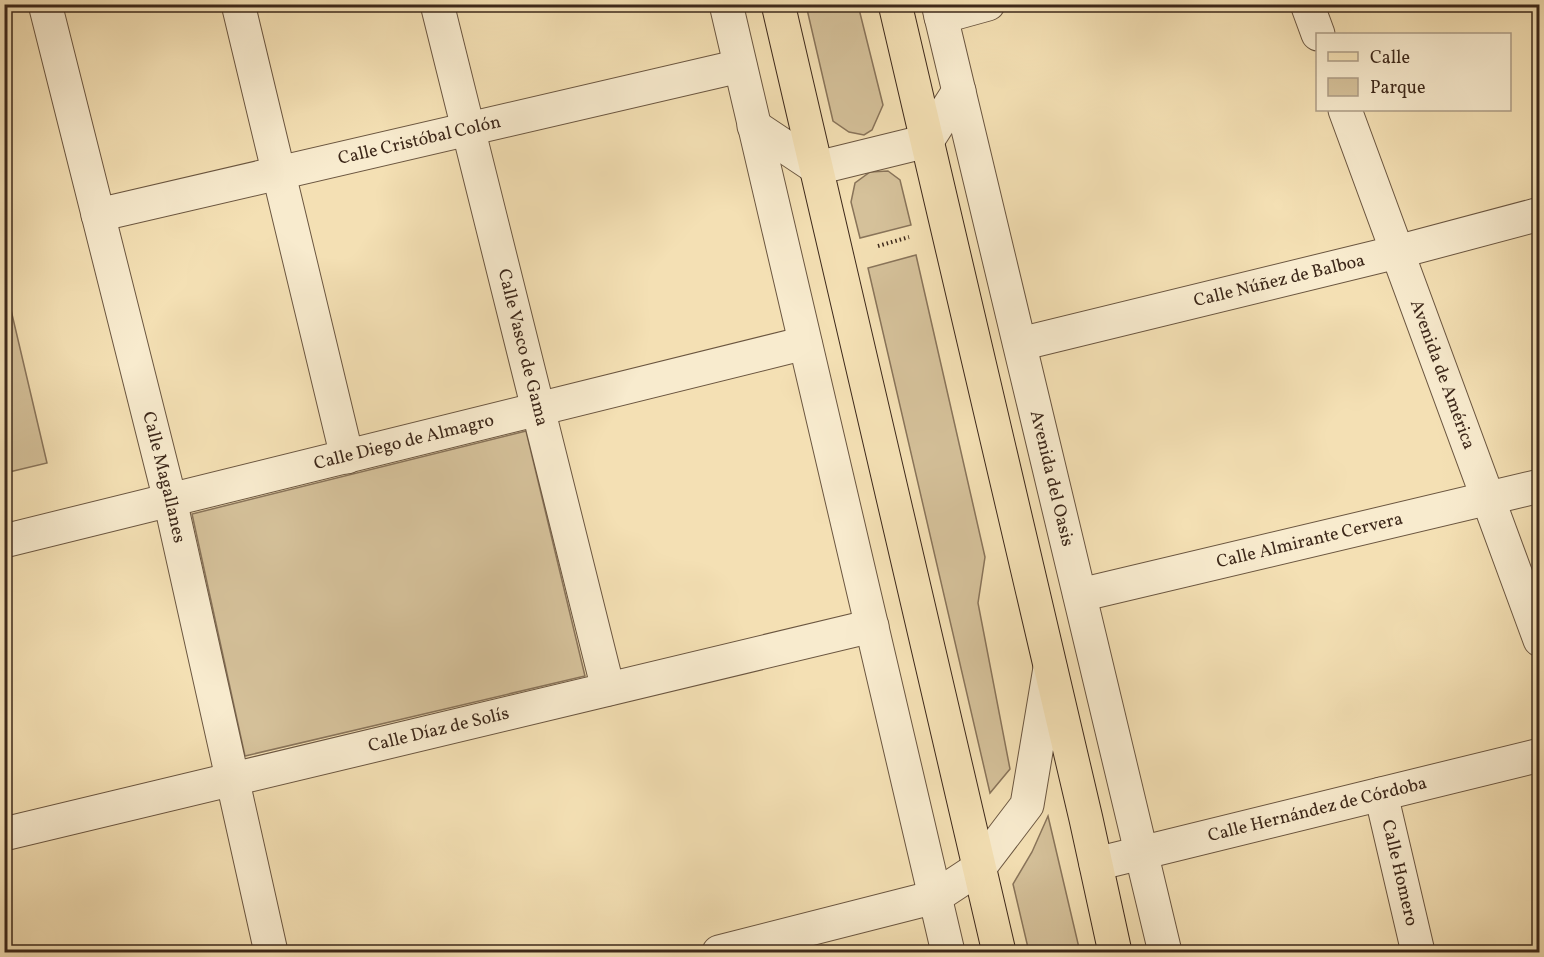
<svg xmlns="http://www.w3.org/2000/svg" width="1544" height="957" font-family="Vollkorn,serif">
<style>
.green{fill:#d5c19a;stroke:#89745a;stroke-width:1.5}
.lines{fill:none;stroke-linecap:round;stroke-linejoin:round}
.minor-casing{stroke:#6b5640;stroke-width:35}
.major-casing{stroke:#3d281a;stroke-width:35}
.path{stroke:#3d281a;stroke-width:4;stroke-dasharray:1.5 3;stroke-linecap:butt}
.minor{stroke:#f8ebce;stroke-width:33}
.major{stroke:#f4e0b4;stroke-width:33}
.labels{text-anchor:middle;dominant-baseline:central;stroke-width:6;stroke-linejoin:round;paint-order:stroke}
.street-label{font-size:18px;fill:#3d281a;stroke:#f8ebce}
</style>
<rect width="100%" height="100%" fill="#f4e0b4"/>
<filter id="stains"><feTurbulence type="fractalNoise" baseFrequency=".00333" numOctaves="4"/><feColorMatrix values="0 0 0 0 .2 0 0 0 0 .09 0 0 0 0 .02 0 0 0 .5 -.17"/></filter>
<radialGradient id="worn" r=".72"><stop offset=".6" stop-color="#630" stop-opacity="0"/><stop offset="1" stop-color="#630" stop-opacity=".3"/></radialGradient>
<g class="green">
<path d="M806,5h52l25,100 -11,25 -8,5 -15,-3 -16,-11z"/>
<path d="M888,171l12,9 11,45 -51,13 -9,-36 4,-19 15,-11z"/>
<path d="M916,255l69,302 -7,46 32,166 -20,24 -122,-525z"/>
<path d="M11,310l36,153 -42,10 -1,-161z"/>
<path d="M526,431l59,245 -340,80 -53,-242z"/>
<path d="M1048,816l32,136h-51l-16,-68 19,-32z"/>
</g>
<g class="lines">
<g class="minor-casing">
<g id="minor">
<path id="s1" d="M45,4l125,496 101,452"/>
<path d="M238,4l109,453"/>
<path id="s2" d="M437,4l171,685"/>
<path d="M726,4l222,948"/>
<path id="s3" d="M938,4l227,948"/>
<path d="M1307,4l11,30"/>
<path d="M941,17l47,-13"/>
<path id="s4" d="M1345,110l195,530"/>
<path d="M754,126l63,42 110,-27 32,-50"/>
<path id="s5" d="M98,215l642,-149"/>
<path id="s6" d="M1020,344l377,-92 143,-38"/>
<path id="s7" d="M4,541l801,-198"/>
<path id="s8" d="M1080,595l460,-109"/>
<path id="s9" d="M1381,794l37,158"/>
<path id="s10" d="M4,834l868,-208"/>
<path id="s11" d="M1096,864l444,-109"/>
<path d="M719,952l216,-55 44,-29 48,-63 23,-137"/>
</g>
</g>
<g class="major-casing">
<g id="major">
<path d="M778,4l221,948"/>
<path d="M895,4l191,815 29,133"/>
</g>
</g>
<path class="path" d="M878,246l31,-9"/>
<use href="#minor" class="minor"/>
<use href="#major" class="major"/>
</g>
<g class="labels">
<g class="street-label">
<text stroke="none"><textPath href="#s5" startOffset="330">Calle Cristóbal Colón</textPath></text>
<text stroke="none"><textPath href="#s6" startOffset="267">Calle Núñez de Balboa</textPath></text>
<text stroke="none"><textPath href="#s2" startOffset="354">Calle Vasco de Gama</textPath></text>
<text stroke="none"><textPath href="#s4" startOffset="282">Avenida de América</textPath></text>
<text stroke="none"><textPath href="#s7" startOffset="412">Calle Diego de Almagro</textPath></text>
<text stroke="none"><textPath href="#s1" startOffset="488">Calle Magallanes</textPath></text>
<text stroke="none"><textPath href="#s3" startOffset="488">Avenida del Oasis</textPath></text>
<text stroke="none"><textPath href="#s8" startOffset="236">Calle Almirante Cervera</textPath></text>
<text stroke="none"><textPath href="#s10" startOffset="447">Calle Díaz de Solís</textPath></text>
<text stroke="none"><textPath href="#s11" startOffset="228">Calle Hernández de Córdoba</textPath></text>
<text stroke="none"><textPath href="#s9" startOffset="81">Calle Homero</textPath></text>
</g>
</g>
<rect width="1544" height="957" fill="none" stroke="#f4e0b4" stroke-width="24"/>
<rect x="6" y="6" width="1532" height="945" fill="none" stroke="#3d281a" stroke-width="3"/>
<rect x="12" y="12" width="1520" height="933" fill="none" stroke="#3d281a" stroke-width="1.5"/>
<rect x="1316" y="33" width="195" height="78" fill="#f8ebce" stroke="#ad9d86" stroke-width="1.5"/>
<rect x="1328" y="52" width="30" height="9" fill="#f4e0b4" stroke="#ad9d86" stroke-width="1.5"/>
<text x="1370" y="63" font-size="18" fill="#3d281a">Calle</text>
<rect x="1328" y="78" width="30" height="18" fill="#d5c19a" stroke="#ad9d86" stroke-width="1.5"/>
<text x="1370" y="93" font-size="18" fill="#3d281a">Parque</text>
<rect width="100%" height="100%" filter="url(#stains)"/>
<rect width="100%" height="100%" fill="url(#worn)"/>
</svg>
